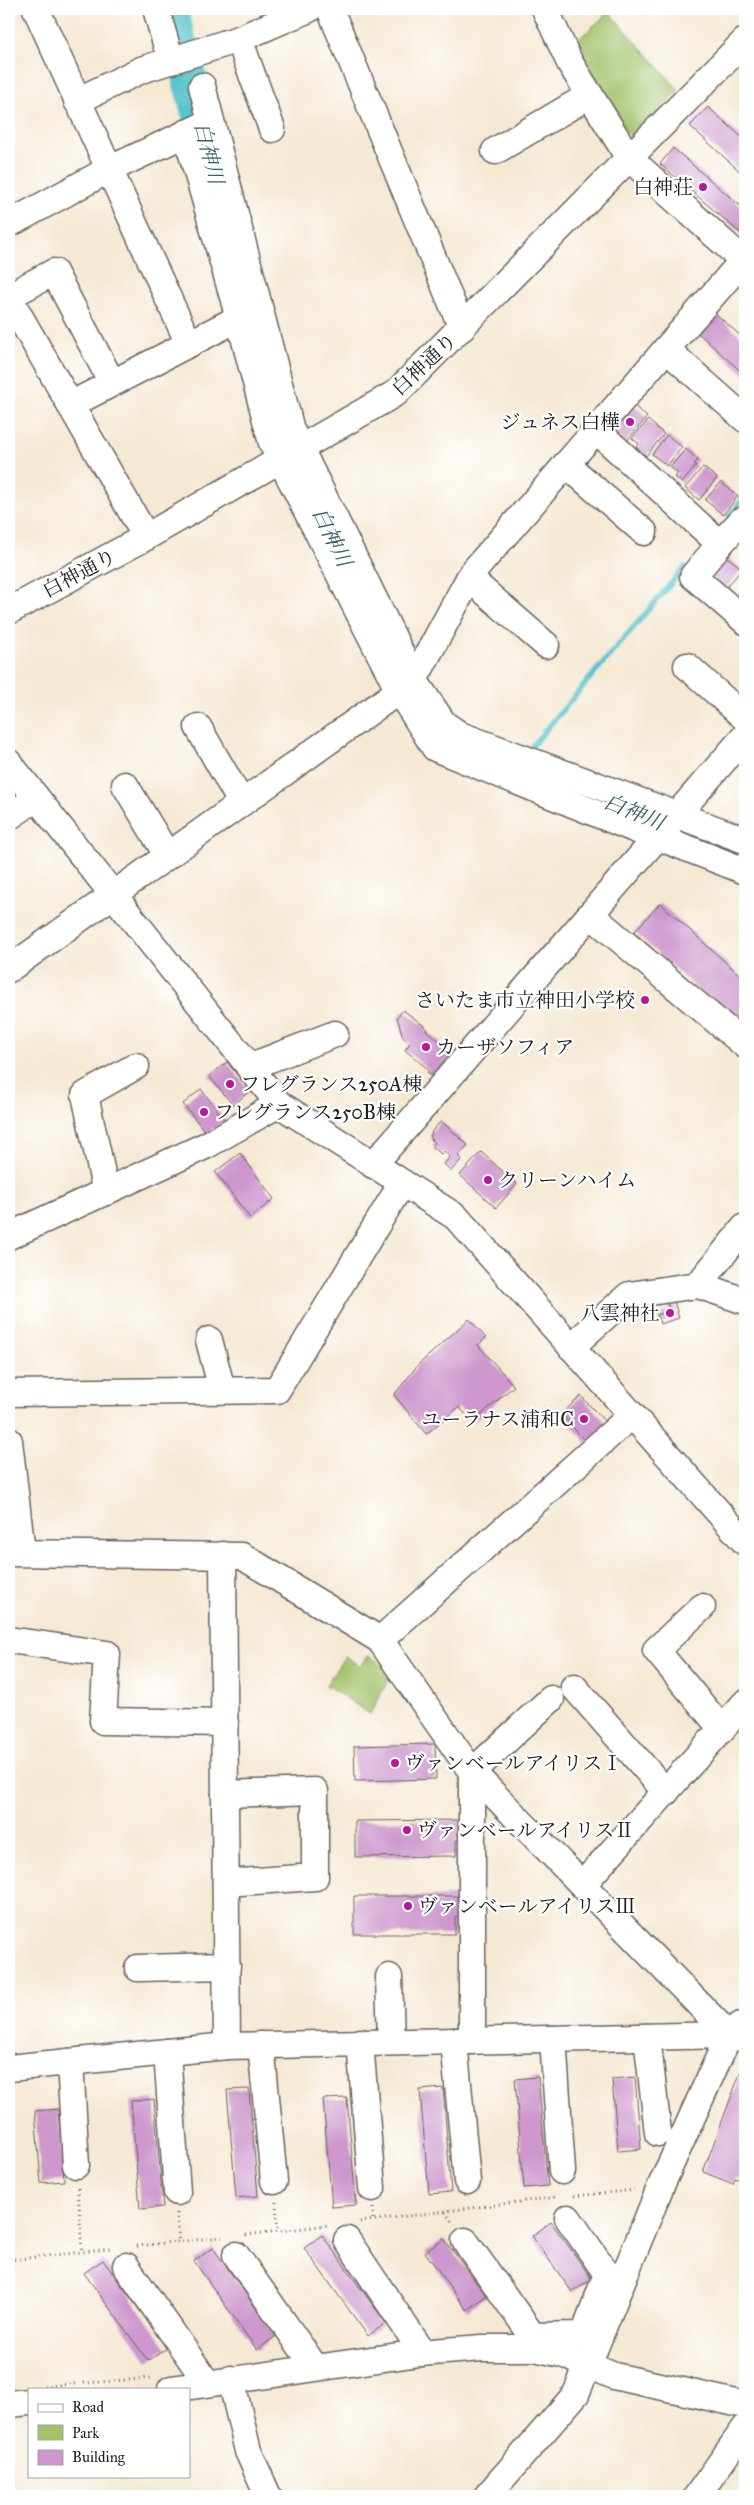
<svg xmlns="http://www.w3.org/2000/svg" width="754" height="2505" font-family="'IM FELL Great Primer','Noto Serif JP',serif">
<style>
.green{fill:#a2c36c;stroke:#5f7044}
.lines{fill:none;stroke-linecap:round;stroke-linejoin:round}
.stream{stroke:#58c5cc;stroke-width:5.5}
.river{stroke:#58c5cc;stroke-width:35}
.building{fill:#ce97cd}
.minor-casing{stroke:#68645c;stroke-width:29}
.path{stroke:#68645c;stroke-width:3;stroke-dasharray:1 4;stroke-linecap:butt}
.minor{stroke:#fff;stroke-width:26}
.poi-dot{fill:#b5179e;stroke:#fff;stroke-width:2}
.labels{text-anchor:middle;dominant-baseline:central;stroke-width:4.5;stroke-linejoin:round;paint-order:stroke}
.poi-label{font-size:20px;fill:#1c1c1c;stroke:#fff;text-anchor:start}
.street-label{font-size:20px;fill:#1c1c1c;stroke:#fff}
.water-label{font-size:21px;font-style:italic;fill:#346062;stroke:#fff}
</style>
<rect width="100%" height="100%" fill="#fff"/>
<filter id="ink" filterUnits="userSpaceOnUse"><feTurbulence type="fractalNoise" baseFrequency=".02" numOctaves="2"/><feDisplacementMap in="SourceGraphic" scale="10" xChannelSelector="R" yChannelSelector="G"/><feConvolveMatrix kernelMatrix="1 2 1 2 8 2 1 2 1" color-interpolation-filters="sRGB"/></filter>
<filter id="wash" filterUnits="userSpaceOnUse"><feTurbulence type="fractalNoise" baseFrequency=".0096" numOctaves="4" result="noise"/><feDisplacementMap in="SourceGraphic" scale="20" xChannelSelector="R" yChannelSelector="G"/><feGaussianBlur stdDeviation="1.12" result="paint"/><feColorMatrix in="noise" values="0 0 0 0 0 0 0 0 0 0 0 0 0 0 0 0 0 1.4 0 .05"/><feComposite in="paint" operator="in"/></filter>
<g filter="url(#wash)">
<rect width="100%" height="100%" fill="#f5e9d4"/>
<g class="green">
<path d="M609,12l70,78 -47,49 -61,-93z"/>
<path d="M345,1656l15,10 8,-10 26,14 -24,44 -44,-29z"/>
</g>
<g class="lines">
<g class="stream">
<path d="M729,516l16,-19"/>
<path d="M527,752l158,-185"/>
</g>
<g class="river">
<path d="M174,24l29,104"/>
<path d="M596,797l102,43"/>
</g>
</g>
<g id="blocks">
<g class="building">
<path d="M708,107l37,33v36l-55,-50z"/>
<path d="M673,148l72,62v27l-85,-73z"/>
<path d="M715,313l30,27v35l-47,-42z"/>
<path d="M632,404l15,13 -22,26 -13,-16z"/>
<path d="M648,420l16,14 -18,22 -10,-9 3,-3 -7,-6z"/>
<path d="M667,435l15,12 -15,19 -15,-12z"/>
<path d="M686,449l12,11 -4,4 2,2 -14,17 -7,-6 3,-4 -8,-6z"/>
<path d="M703,467l14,11 -18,22 -14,-12z"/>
<path d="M721,482l17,14 -15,19 -18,-15z"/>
<path d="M724,554l18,15 -16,19 -18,-15z"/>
<path d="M660,903l85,77v52l-111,-100z"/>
<path d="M403,1010l24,18 -1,2 34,28 -20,23 -13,-9 2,-2 -24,-20 5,-7 -7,-6 -6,-20z"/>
<path d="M227,1062l23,29 -17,14 -24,-29z"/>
<path d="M201,1089l24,31 -18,14 -24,-30z"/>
<path d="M441,1121l27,24 -10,11 4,3 -11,12 -7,-7 6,-7 -6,-6 -3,3 -9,-8 3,-3 -5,-5 2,-7z"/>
<path d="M481,1152l36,32 -21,24 -36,-33z"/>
<path d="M240,1153l34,46 -24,19 -35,-46z"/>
<path d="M674,1301l5,17 -19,6 -3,-9 13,-4 -3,-8z"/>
<path d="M469,1319l17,19 -8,7 36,41 -41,36 -14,-15 -33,27 -32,-39 24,-30z"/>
<path d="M581,1396l27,29 -21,18 -26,-29z"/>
<path d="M435,1744l1,35 -81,2 -1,-35z"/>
<path d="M460,1820v20h-4v16l-101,1v-36z"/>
<path d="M354,1896h108v21h-7v17h-101z"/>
<path d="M745,2060v122l-10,-4 -2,6 -30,-12z"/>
<path d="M538,2077l10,109 -24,2 -9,-109z"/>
<path d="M635,2077l6,72 -23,2 -6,-72z"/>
<path d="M443,2088l8,104 -22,2 -9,-104z"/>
<path d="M249,2089l9,107 -22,2 -9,-108z"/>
<path d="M347,2098l9,107 -24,2 -9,-108z"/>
<path d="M154,2099l9,108 -23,2 -9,-108z"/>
<path d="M58,2109l6,72 -23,2 -6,-72z"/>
<path d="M551,2222l41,57 -20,13 -40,-56z"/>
<path d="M322,2235l64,88 -18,13 -64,-88z"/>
<path d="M444,2239l42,57 -19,14 -42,-58z"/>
<path d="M213,2248l63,88 -19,14 -63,-89z"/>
<path d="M103,2260l64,88 -19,13 -64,-88z"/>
</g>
</g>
</g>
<g filter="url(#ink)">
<use href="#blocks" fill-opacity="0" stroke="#68645c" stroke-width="1"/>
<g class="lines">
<g class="minor-casing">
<g id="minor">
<path d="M36,9l153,335"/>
<path d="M156,9l15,52"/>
<path d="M330,9l132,319"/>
<path d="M545,9l25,54 59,95 116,104"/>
<path d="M239,39l33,90"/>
<path d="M202,86l89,344 123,250 30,44 16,11 285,105"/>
<path d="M77,101l64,-31 98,-31 70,-30"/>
<path d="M186,133l53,185 33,125 127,248 36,57 219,89h4l87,34"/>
<path d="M495,151l95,-56"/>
<path d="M9,224l99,-54 94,-44"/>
<path d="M9,296l45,-24 58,111"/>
<path d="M9,298l137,239"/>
<path d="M666,349l79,70"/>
<path d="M70,405l169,-87"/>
<path d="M596,430l124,114 -27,32 52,45"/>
<path d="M566,464l78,68"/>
<path d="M720,544l21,-23"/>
<path d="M469,578l77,67"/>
<path d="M9,611l137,-74 250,-144 349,-352"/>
<path d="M687,666l58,52"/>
<path d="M198,727l43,75"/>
<path d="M9,763l270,341 177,113 289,325"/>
<path d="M125,785l42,70"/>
<path d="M9,817l27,-19"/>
<path d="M591,915l154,130"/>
<path d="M9,969l405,-289 58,-107 273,-315"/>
<path d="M249,1067l86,-33"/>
<path d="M373,1165l372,-429"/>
<path d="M106,1192l-21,-97 51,-29"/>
<path d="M9,1236l198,-91 72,-41"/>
<path d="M698,1285l47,-58"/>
<path d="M209,1340l13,50"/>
<path d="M571,1347l58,-52 69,-10 47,16"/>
<path d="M9,1393l268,-3 125,-207"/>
<path d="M9,1441l13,111"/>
<path d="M9,1553l233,3 138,84 92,132 257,263"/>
<path d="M223,1555l4,491"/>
<path d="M702,1607l-46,43 66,79"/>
<path d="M9,1640l98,14 -4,67 122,2"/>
<path d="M380,1640l252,-225"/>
<path d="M574,1687l92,105"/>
<path d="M225,1794l90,-3v86l-89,6"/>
<path d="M583,1884l162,-181"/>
<path d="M138,1968l89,-2"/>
<path d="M389,1977l2,65"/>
<path d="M647,2037l11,96"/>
<path d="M553,2039l9,132"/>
<path d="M454,2041l13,140"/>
<path d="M472,2041v-269l79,-73"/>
<path d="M360,2042l12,146"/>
<path d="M261,2045l13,136"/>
<path d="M167,2052l10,140"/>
<path d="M70,2062l6,103"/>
<path d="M9,2068l218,-22 502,-11 11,3"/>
<path d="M347,2240l76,113"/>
<path d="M465,2241l64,90 6,17"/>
<path d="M236,2255l79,112"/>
<path d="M126,2266l77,111 2,6"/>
<path d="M531,2336l48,-1 6,-3 22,-58 -39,-56"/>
<path d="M231,2379l17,72 20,45"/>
<path d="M171,2389l248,-36 63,-5h53l27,6 52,22 131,29"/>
<path d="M9,2404l20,-2"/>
<path d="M487,2496l89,-102 84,-206 69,-153 12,-10"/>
<path d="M697,2496l48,-68"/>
</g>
</g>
<g class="path">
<path d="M78,2188l4,64"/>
<path d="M574,2196l60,-6"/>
<path d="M276,2202l2,29"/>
<path d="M373,2208v12"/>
<path d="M445,2212l7,10"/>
<path d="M177,2213l2,29"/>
<path d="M360,2222l197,-25"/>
<path d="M246,2235l83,-10"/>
<path d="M137,2246l85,-9"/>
<path d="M9,2260l101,-11"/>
<path d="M44,2386l109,-8"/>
</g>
<use href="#minor" class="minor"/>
</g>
</g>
<g class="poi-dot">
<circle cx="703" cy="187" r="5"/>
<circle cx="630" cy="422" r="5"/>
<circle cx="645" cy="1000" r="5"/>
<circle cx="426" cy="1047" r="5"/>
<circle cx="230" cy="1084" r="5"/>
<circle cx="204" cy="1112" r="5"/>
<circle cx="488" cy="1180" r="5"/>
<circle cx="670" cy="1313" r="5"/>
<circle cx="584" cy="1419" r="5"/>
<circle cx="395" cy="1763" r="5"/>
<circle cx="407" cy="1830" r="5"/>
<circle cx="408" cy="1906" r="5"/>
</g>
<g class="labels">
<g class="poi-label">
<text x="693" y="187" text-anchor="end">白神荘</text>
<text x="620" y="422" text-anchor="end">ジュネス白樺</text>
<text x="635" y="1000" text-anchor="end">さいたま市立神田小学校</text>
<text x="436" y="1047">カーザソフィア</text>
<text x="240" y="1084">フレグランス250A棟</text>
<text x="214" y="1112">フレグランス250B棟</text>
<text x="498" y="1180">クリーンハイム</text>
<text x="660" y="1313" text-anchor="end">八雲神社</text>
<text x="574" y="1419" text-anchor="end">ユーラナス浦和C</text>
<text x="405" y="1763">ヴァンベールアイリスⅠ</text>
<text x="417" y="1830">ヴァンベールアイリスⅡ</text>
<text x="418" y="1906">ヴァンベールアイリスⅢ</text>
</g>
<g class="street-label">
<text transform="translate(424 364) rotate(-43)">白神通り</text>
<text transform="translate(79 573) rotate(-28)">白神通り</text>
</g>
<g class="water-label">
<text transform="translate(209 153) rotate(76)">白神川</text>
<text transform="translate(332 537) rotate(64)">白神川</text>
<text transform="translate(634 812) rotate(22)">白神川</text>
</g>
</g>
<rect width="754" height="2505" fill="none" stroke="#fff" stroke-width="30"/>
<rect x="28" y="2388" width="162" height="90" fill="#ffffff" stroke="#a4a4a4"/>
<rect x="38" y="2404" width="25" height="8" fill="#ffffff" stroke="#a4a4a4"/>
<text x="72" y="2412" font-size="15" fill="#1c1c1c">Road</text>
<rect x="38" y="2425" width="25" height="15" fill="#a2c36c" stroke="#a4a4a4"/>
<text x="72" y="2438" font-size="15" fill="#1c1c1c">Park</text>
<rect x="38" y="2450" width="25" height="15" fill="#ce97cd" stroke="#a4a4a4"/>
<text x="72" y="2462" font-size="15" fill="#1c1c1c">Building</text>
</svg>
